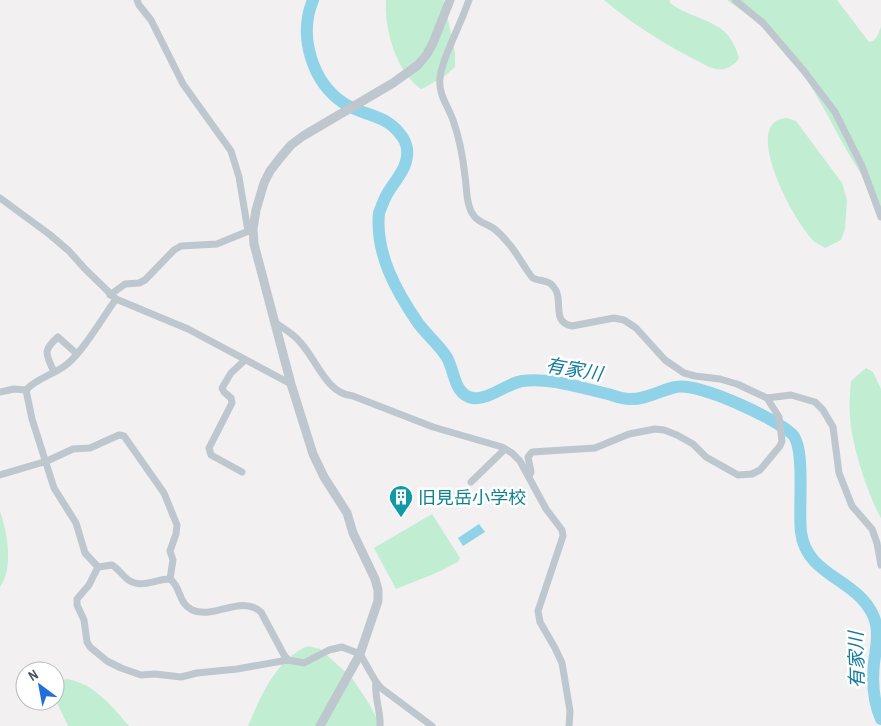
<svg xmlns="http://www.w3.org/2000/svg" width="881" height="726" font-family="'Archivo Narrow','Noto Sans JP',sans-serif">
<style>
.green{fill:#c1edd3}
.water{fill:#90d3e8}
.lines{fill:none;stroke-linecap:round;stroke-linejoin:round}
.river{stroke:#90d3e8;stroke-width:12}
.minor{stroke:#bec6ce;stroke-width:7}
.tertiary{stroke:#bec6ce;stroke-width:9}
.labels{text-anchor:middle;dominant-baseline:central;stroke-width:5;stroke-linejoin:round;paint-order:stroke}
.culture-label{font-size:18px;fill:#0d838f;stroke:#fff;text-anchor:start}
.water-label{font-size:19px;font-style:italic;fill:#147c9d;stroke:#fff}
</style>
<rect width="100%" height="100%" fill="#f2f0f0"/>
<g class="green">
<path d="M386,0h58l11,53v14l-9,8 -22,13 -3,1c-25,-17 -37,-60 -35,-89z"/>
<path d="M604,0h66v3c29,21 58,14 69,55 -5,8 -14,13 -23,11 -10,-2 -19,-9 -28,-13 -30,-16 -58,-34 -84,-56z"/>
<path d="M727,0h110l32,42c8,-1 9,-8 12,-15v184c-9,-21 -22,-40 -34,-60 -20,-36 -39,-76 -67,-107 -16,-17 -35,-31 -53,-44z"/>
<path d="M787,118l9,3 46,62 5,17 -2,29 -4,11 -16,8c-3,-2 -7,-4 -10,-6 -19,-16 -77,-122 -28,-124z"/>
<path d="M866,368l7,4 8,17v129c-13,-23 -30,-75 -31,-101 -1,-12 0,-24 1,-36z"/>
<path d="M0,511c7,21 14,57 0,76z"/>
<path d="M432,514l28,44 -2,4 -22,11 -40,16 -22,-41z"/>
<path d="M308,646l12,3 32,29 18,27 7,14 1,7h-130c13,-30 28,-67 60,-80z"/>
<path d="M67,679c26,4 46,28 62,47h-61l-10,-21 -2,-18 4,-6z"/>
</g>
<path class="water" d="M479,524l6,8 -22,14 -5,-8z"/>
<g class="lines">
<path class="river" d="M313,0c-15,36 -1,83 32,104 21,13 43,10 58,34 3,4 5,12 4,18 -1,14 -14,27 -21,40 -3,6 -5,12 -7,17 -4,40 17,78 39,110 8,11 20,21 28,33 9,13 7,39 27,42 16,2 33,-14 49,-17 28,-4 59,7 86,13 7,2 15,5 21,5 17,1 31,-9 47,-12 22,-5 99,31 116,47 14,13 6,76 9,98 5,44 55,46 72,83 7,15 3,33 1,48 -2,19 -1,38 7,56"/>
<g class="minor">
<path d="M137,0l2,5 12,15 32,64 48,67 8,26 9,54"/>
<path d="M469,0c-4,11 -8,21 -13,32 -6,15 -14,29 -16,46 -2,16 8,28 13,42 6,17 10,38 12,56 2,13 1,30 9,40 4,6 13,8 19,12 6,4 11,10 16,16 6,6 20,31 24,34 7,4 14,1 20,8 12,13 -3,36 19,40l42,-8 10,2 12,8 29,32 19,13 11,3 25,3 17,5 30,14 24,-3 24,7 8,8 10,17 6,46 13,33 20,23 5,14 4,22"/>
<path d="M735,0l28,23 41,48 31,41 27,54 19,51"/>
<path d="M0,198l49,36 20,17 16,18 31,30 72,30 103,55"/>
<path d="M110,295l15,-11 14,-1 6,-3 29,-30 7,-4 36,-2 34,-14"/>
<path d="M116,299c-13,18 -34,54 -50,66 -13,10 -29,13 -40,25l6,29 22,69 22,35 9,30 13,14 14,-2c7,4 11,12 18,16 12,7 27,-2 40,-2 12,9 7,23 22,31 22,10 49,-16 69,2l23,43 4,5"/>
<path d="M276,323c8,6 18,11 24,19 17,18 26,52 53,54l80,31 69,20 10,6 8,8 26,48 16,21 1,6 -25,75 2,11 15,26 7,15 8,48 -1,15"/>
<path d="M54,372c-8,-18 -12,-21 4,-35l19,17"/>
<path d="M0,392l14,-3 12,1"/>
<path d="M242,472l-31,-17 -2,-7 23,-45 -1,-5 -7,-6 -2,-4 9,-15 14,-13"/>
<path d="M0,475l47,-14 26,-12 17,-1 29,-13 5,1 40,57 13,32 -1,9 -6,17 3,9 -3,19"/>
<path d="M529,477l2,-5 -3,-15 4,-5 63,-4 34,-14 26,-5 9,1 13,5 16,9 13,13 32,18 14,-1 8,-4 20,-24 2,-5 -3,-24 -12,-19"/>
<path d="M471,482l34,-33"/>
<path d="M98,567l-9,18 -12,14v6l7,15 3,22 3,5 17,14 14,7 20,7 14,-1 26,3 16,-4 40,-4 51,-9 16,3 25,-13 13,-3 18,7 16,28 5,6 51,38"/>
<path d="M376,682c-2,15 5,29 4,44"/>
</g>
<path class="tertiary" d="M320,726l40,-72 18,-53v-11l-3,-11 -22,-46 -6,-20 -23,-36 -11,-23 -22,-70 -37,-140 -1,-15 3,-19 8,-27 6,-12 10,-13 11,-13 12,-9 90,-53 25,-18 9,-11 6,-11 17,-43"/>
</g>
<defs>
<g id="building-pin" transform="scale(1.25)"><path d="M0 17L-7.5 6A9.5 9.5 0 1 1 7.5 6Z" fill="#0f9aa8" stroke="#fff"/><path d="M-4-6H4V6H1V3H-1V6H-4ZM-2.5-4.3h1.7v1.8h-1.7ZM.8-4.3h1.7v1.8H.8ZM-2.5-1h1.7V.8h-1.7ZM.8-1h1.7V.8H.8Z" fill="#fff"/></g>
</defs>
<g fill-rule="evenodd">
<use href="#building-pin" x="401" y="497"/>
</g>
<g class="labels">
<g class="culture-label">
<text x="418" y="497">旧見岳小学校</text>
</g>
<g class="water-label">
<text transform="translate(574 369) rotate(10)">有家川</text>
<text transform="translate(856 660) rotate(-91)">有家川</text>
</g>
</g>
<g transform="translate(40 686) rotate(328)"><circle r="24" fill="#ffffff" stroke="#b6babe"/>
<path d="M0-4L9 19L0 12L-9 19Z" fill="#236ed9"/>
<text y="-8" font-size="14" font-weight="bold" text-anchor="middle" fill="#48525c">N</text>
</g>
</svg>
